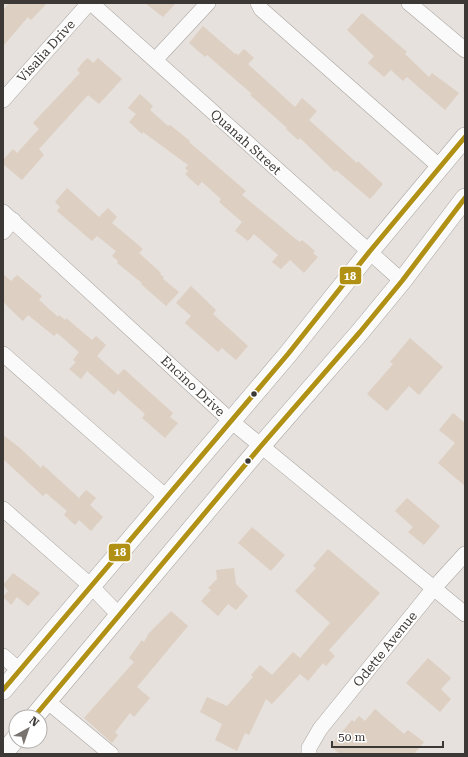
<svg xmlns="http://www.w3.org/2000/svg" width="468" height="757" font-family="'Roboto Serif',serif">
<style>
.building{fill:#ddcfc2}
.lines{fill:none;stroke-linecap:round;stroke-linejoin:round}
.minor-casing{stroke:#a9a5a1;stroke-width:16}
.major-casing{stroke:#a9a5a1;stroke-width:20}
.minor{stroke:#fbfafa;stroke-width:15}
.major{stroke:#fbfafa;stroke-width:19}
.bus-1-casing{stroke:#fff;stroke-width:8}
.bus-1{stroke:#b19115;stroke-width:5}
.bus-dot{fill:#3c3835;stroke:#fff;stroke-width:1.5}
.labels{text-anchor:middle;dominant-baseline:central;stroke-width:3;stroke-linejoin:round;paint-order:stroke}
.street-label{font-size:13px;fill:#3c3835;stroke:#fff}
.line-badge{stroke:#fff;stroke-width:1.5}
.badge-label{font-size:11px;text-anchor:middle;font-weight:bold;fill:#fff}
</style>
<rect width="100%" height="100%" fill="#e6e1dc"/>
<g class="building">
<path d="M9,3h38l-16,17 -3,-3 -25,29v-36z"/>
<path d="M145,3h31l-13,14z"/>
<path d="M362,13l45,39 -2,2 24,23 3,-4 27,20 -14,17 -38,-33 -4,4 -12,-11 -7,7 -16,-14 6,-7 -27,-26z"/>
<path d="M203,26l32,28 1,-1 2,2 6,-6 10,9 -6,6 47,43 7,-9 15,13 -8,9 48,43 1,-2 25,23 -13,15 -34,-29 -1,2 -35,-34 -2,2 -12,-11 1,-1 -37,-33 2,-1 -45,-39 -2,2 -16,-14z"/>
<path d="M88,58l5,5 5,-5 24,21 -23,25 -11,-9 -49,54 5,6 -22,25 -19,-16v-4l10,-11 4,4 22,-24 -6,-6 47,-50 -3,-3 7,-9z"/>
<path d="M140,94l13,12 -3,4 18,16 2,-1 20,16 -1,1 57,49 -4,4 50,41 8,6 2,-2 13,11 -2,2 5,4 -14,16 -14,-13 -9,9 -9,-7 6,-7 -24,-21 -6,7 -13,-10 7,-9 -23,-20 2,-3 -19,-17 -4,4 -13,-12 3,-3 -3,-3 3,-3 -45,-33 -1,2 -13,-12 7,-8 -8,-6z"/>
<path d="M67,188l32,29 9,-9 9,9 -5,6 31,26 -4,4 22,20 -1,1 4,3 -1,2 16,13 -13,14 -25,-22 1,-1 -25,-20 1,-2 -6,-5 4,-5 -19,-15 -5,5 -35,-30 3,-4 -5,-5z"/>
<path d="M3,274l8,7 6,-6 25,21 -3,4 19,17 1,-2 6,5 1,-2 26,22 4,-4 10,9 -9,11 21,19 6,-6 49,44 -3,4 8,6 -13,15 -23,-20 3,-4 -27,-24 -4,5 -27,-24 -6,8 -12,-10 7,-7 -3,-2 6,-8 -22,-19 -3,3 -26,-21 -5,6 -13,-12 -7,-8z"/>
<path d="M191,286l25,24 -3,4 35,32 -12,14 -14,-12 -4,4 -33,-29 6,-7 -15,-13z"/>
<path d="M410,338l33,29 -24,28 -10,-9 -22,25 -20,-17 26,-30 -3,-2z"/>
<path d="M453,413l12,10v63l-27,-23 17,-20 -16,-13z"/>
<path d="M3,435l17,13 21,20 2,-3 36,33 7,-8 10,8 -6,7 13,12 -12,14 -12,-11 -4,5 -11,-10 3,-4 -21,-18 -3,3 -40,-37z"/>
<path d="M407,498l33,28 -16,19 -16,-13 5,-5 -18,-16z"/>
<path d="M252,527l33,28 -14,16 -33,-28z"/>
<path d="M328,549l52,44 -51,57 6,6 -9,10 -3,-3 -15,18 -8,-7 -28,30 -6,-5 -17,36 -4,-2 -8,18 -22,-11 7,-16 -22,-12 7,-15 20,9 26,-29 -2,-2 9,-10 12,10 21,-23 7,6 30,-35 -35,-32 21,-23 -3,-2z"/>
<path d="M234,568l2,16 12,12 -12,14 -8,-6 -10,12 -17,-15 10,-11 -3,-2 9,-9 -1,-9z"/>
<path d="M13,573l27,20 -12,13 -11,-9 -6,8 -8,-8 5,-6 -5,-6z"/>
<path d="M171,611l17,15 -51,61 13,11 -16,19 -4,-4 -15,19 3,3 -6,8 -28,-25 50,-56 -5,-4 13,-18 2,2 5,-9z"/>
<path d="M428,658l23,20 -10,11 10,10 -11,13 -34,-29z"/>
<path d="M375,709l29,25 4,-4 16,12 -10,12h-74l-10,-8 22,-26 2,2 5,-6 6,5z"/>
</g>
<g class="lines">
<g class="minor-casing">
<g id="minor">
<path d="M91,3l311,278"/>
<path d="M258,3l3,6 179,158"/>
<path d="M409,3l56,47"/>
<path d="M155,60l53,-57"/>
<path d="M3,100l86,-97"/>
<path d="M3,212l228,209 234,193"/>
<path d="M3,232l10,-12"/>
<path d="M3,354l163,143"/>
<path d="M3,509l88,77 28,29"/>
<path d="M3,656l16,14"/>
<path d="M47,701l64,53"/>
<path d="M309,754v-6l11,-19 114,-141 31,-34"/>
</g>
</g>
<g class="major-casing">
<g id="major">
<path d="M3,690l285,-336 82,-103 95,-114"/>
<path d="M34,717l227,-271 99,-114 42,-51 63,-83"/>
<path d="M3,754l13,-16"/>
</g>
</g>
<use href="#minor" class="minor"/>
<use href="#major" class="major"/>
<g class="bus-1-casing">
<g id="bus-1">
<path d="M3,690l285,-336 82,-103 95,-114"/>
<path d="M34,717l227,-271 99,-114 42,-51 63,-83"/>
</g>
</g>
<use href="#bus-1" class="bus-1"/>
</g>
<g class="bus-dot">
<circle cx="254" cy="394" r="3.5"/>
<circle cx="248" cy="461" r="3.5"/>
</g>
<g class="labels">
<g class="street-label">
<text transform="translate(46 51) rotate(-48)">Visalia Drive</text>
<text transform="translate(246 142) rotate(42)">Quanah Street</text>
<text transform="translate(193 386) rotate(43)">Encino Drive</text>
<text transform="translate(385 649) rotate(-51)">Odette Avenue</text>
</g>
</g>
<g class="line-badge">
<rect x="339" y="266" width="23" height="19" rx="4" fill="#b19115"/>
<rect x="108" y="543" width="23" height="19" rx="4" fill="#b19115"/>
</g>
<g class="badge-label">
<text x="350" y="280">18</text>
<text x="120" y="556">18</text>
</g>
<rect width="468" height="757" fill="none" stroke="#3c3835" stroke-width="8"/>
<g transform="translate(28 729) rotate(40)"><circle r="19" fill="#ffffff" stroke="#b1afae"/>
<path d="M0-3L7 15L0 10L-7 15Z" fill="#78736f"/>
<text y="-6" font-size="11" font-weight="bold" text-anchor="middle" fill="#3c3835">N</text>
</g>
<path d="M332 741v6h111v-6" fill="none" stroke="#3c3835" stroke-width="2"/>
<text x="338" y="741" font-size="12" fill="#3c3835" stroke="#ffffff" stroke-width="3" paint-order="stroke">50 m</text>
</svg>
